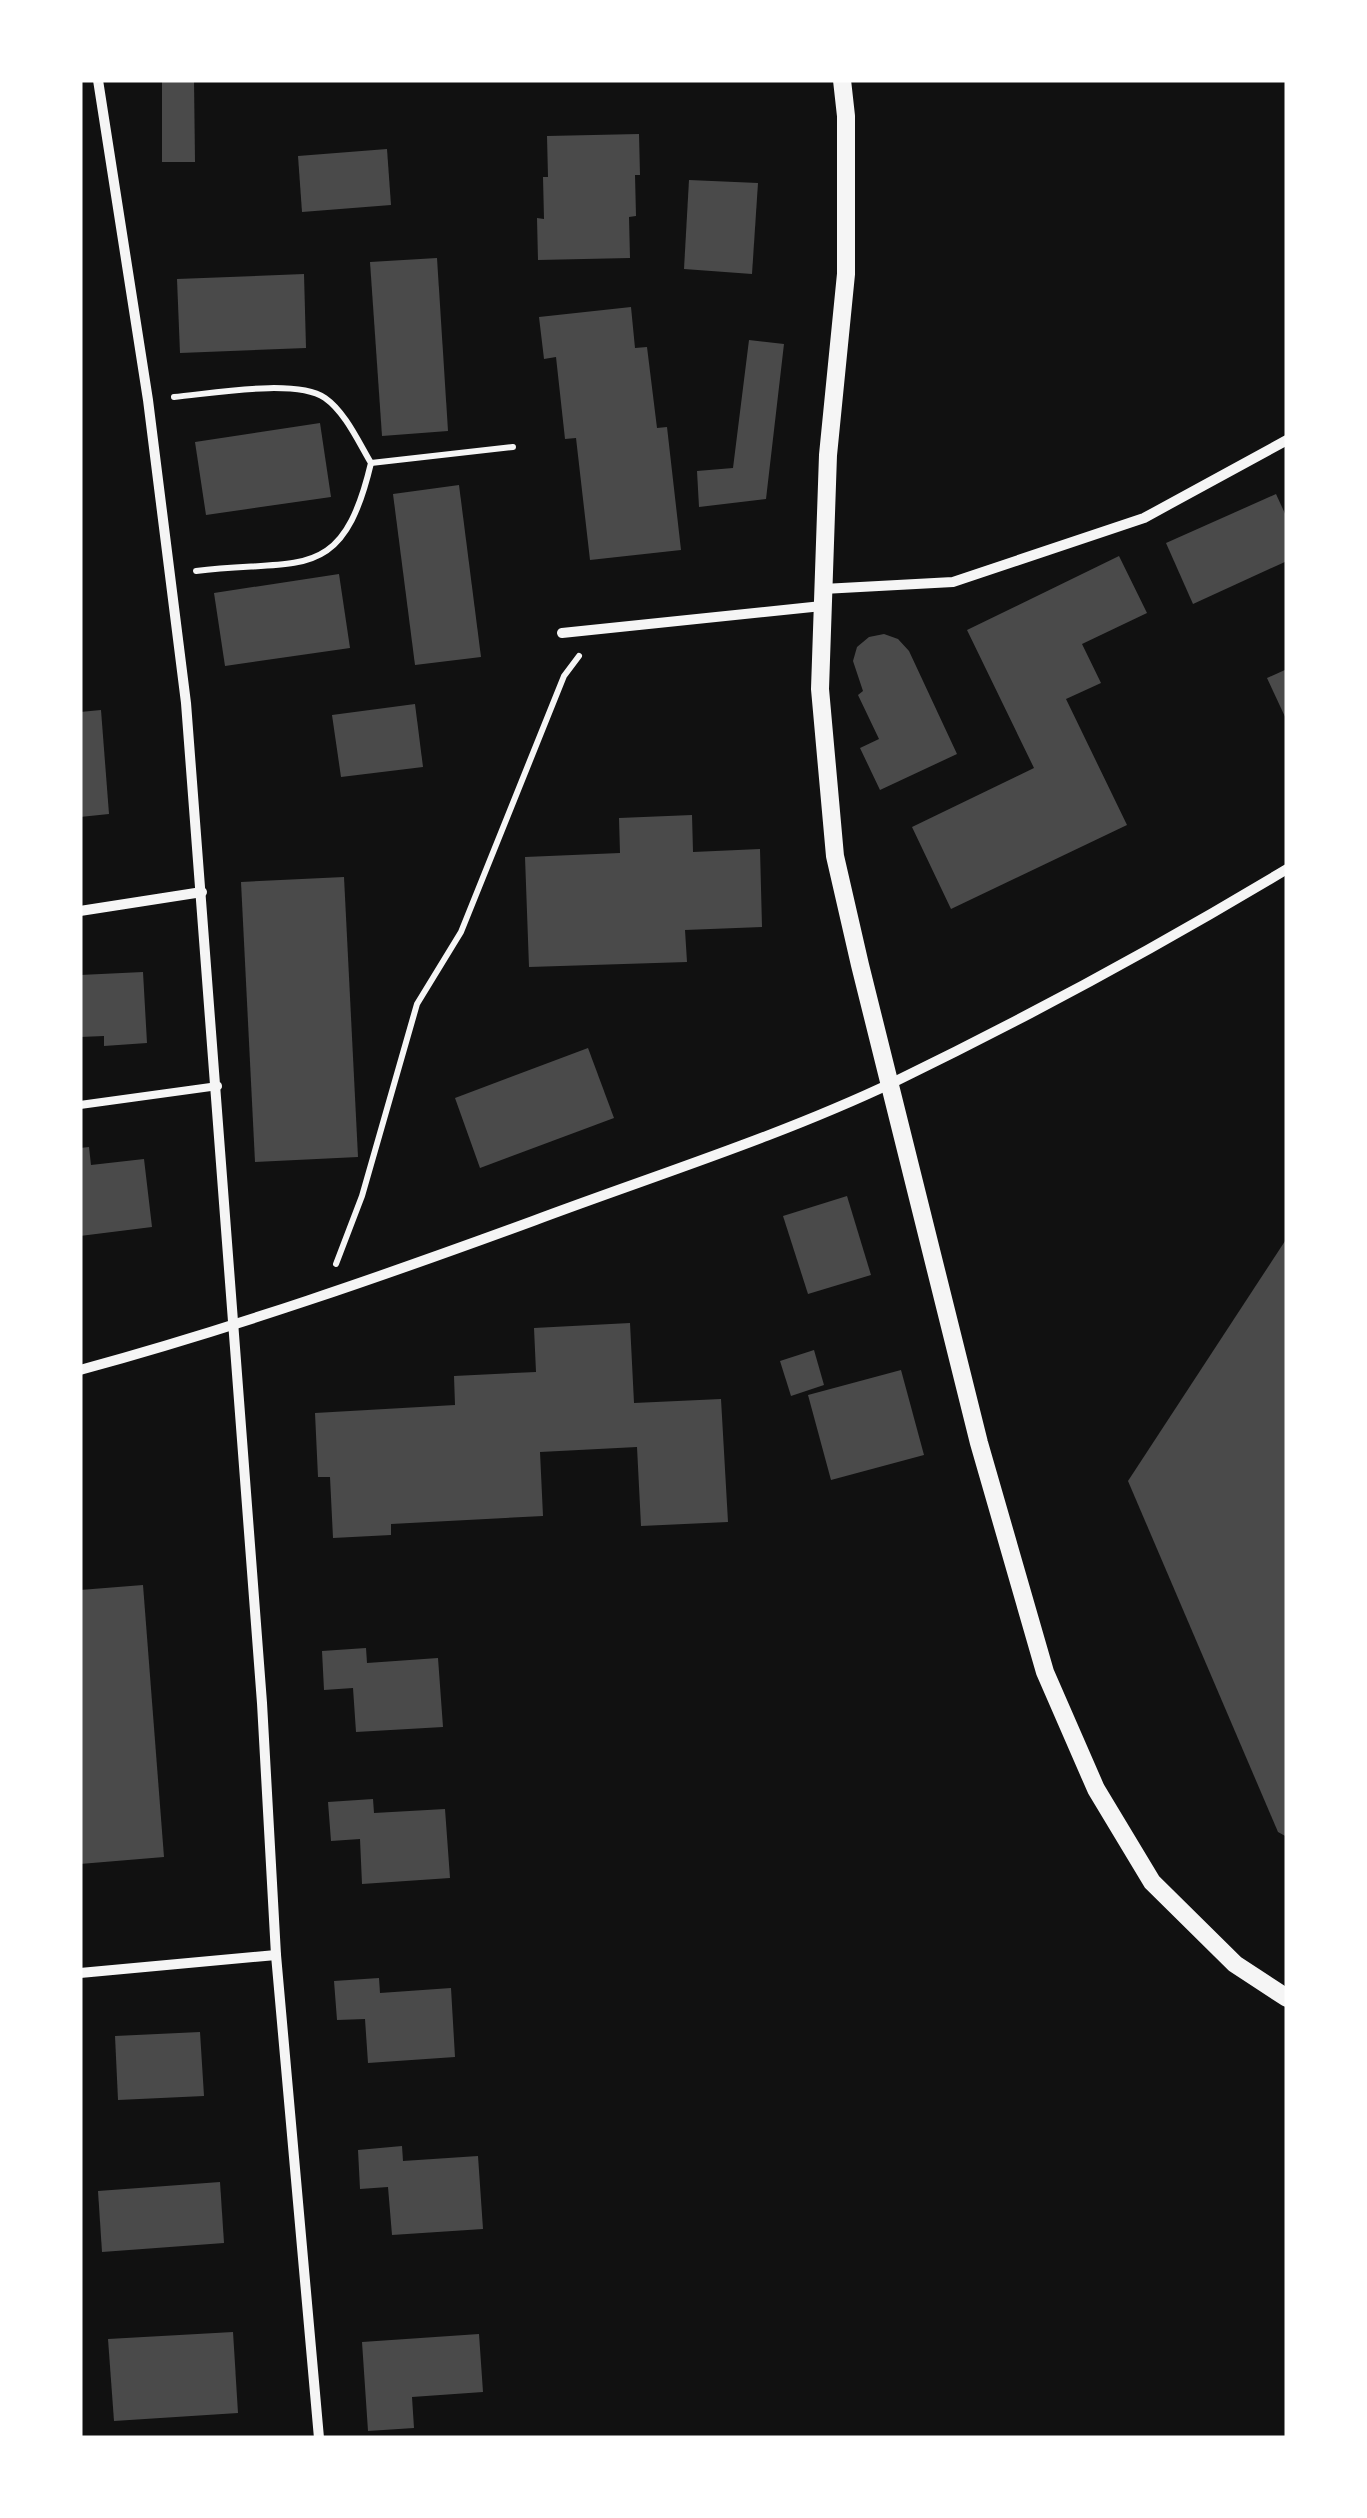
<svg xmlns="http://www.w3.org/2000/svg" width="1367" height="2518" font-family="Cabin,sans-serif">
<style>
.building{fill:#4a4a4a}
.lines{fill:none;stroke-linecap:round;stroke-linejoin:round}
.path{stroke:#f5f5f5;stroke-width:6}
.service{stroke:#f5f5f5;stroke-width:8}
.minor{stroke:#f5f5f5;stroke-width:10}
.tertiary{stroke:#f5f5f5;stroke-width:18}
</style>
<rect width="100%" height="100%" fill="#111"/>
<g class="building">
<path d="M162,80h32l1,82h-33z"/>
<path d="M639,134l1,41h-5l1,41 -7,1 1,41 -92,2 -1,-42 7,1 -1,-42h5l-1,-41z"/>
<path d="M387,149l4,56 -89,7 -4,-56z"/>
<path d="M689,180l69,3 -6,91 -68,-5z"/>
<path d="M437,258l11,173 -66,5 -12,-174z"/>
<path d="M304,274l2,74 -126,5 -3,-74z"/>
<path d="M631,307l4,41 12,-1 10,81 10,-1 14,123 -91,10 -14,-122 -11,1 -9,-82 -12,2 -5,-42z"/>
<path d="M749,340l35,4 -18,155 -67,8 -2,-36 36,-3z"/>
<path d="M320,423l11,74 -125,18 -11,-73z"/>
<path d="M459,485l22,172 -66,8 -22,-171z"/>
<path d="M1276,494l11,24v43l-94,43 -27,-61z"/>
<path d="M1119,556l28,57 -65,31 19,39 -35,16 61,126 -176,84 -39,-82 122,-59 -67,-138z"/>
<path d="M339,574l11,74 -125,18 -11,-73z"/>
<path d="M884,634l14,5 11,12 48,103 -77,36 -20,-42 19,-9 -21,-44 5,-4 -10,-30 4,-14 12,-10z"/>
<path d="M1287,669v52l-20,-43z"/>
<path d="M415,704l8,63 -82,10 -9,-62z"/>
<path d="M101,710l8,104 -29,3v-105z"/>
<path d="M692,815l1,37 67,-3 2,78 -77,3 2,32 -158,5 -4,-110 95,-4 -1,-35z"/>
<path d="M344,877l14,280 -103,5 -14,-280z"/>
<path d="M143,972l4,71 -43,3v-10l-24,1v-62z"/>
<path d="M588,1048l26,70 -134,50 -25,-70z"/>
<path d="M89,1147l2,18 53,-6 8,68 -72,9v-88z"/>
<path d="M847,1196l24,79 -63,19 -25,-78z"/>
<path d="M1287,1238v599l-9,-5 -150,-351z"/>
<path d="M630,1323l4,80 87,-4 7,123 -87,4 -4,-79 -97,5 3,64 -152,8v11l-58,3 -3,-61h-12l-3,-64 140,-8 -1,-29 82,-4 -2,-44z"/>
<path d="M814,1350l10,35 -33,11 -11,-35z"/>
<path d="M901,1370l23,85 -93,25 -23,-85z"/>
<path d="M143,1585l21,272 -84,7v-274z"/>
<path d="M366,1648l1,15 71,-5 5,69 -87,5 -3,-44 -29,2 -2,-39z"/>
<path d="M373,1799l1,14 71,-4 5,69 -88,6 -2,-45 -29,2 -3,-39z"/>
<path d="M379,1978l1,15 71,-5 4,69 -87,6 -3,-44 -28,1 -3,-39z"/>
<path d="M200,2032l4,64 -86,4 -3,-64z"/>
<path d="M402,2146l1,15 75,-5 5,73 -91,6 -4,-48 -28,2 -2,-39z"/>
<path d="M220,2182l4,61 -122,9 -4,-61z"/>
<path d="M233,2332l5,81 -124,8 -6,-82z"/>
<path d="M479,2334l4,58 -71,5 2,31 -46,3 -6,-89z"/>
</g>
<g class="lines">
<g class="path">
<path d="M174,397c36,-3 121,-19 151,1 20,14 33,43 46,65 -29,123 -71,95 -175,108"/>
<path d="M371,463l142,-16"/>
<path d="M336,1264l26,-68 55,-192 44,-72 103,-256 15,-20"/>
</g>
<path class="service" d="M80,1105l138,-19"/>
<g class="minor">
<path d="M98,80l50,320 38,303 76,1000 14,252 43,483"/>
<path d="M823,589l130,-7 191,-64 143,-78"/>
<path d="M562,633l260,-27"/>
<path d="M80,911l122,-19"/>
<path d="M80,1370c154,-42 303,-94 453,-149 120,-45 245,-84 361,-139 134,-65 265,-136 393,-213"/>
<path d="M80,1973l196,-18"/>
</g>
<path class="tertiary" d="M842,80l4,36v158l-18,181 -8,234 15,167 25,109 119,478 66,229 51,117 56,93 83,82 52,34"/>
</g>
<rect width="1367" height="2518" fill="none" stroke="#ffffff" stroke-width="165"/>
</svg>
